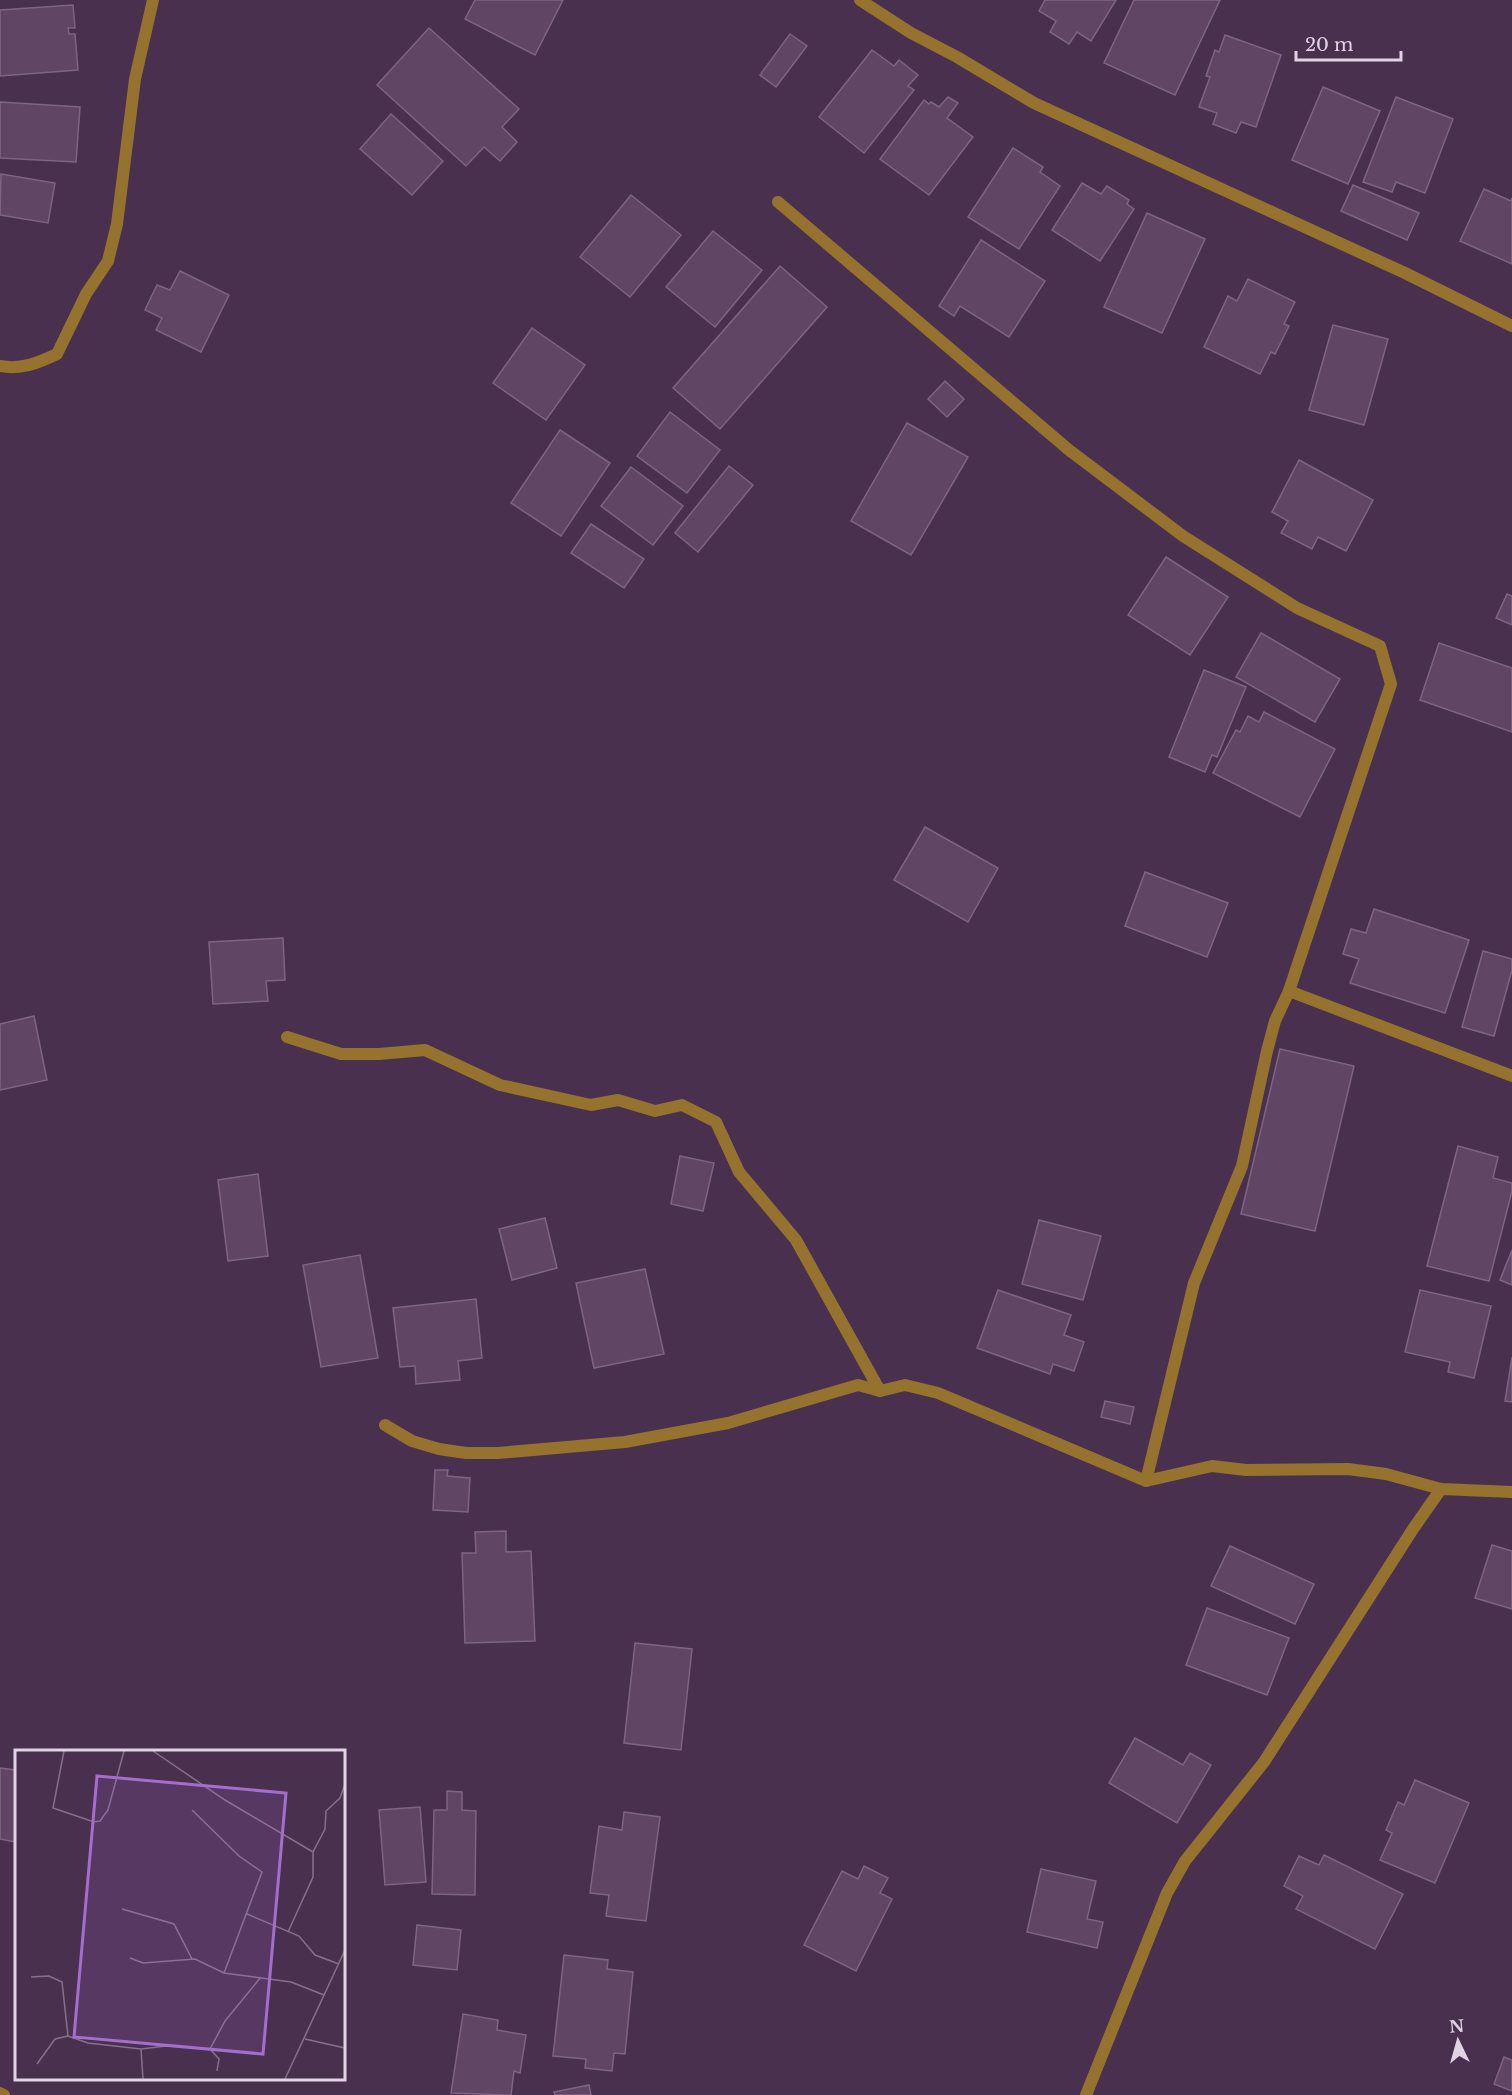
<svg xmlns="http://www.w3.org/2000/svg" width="1512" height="2095" font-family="'Libre Baskerville',serif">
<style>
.building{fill:#604565;stroke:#7f6485;stroke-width:1.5}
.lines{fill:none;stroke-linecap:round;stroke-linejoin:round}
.minor{stroke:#96722f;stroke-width:12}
.inset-road{fill:none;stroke:#86718b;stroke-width:1.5}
.view{fill:#a46ece;fill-opacity:0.15;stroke:#a46ece;stroke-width:3}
.inset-edge{fill:none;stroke:#e2d2e5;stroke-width:3}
</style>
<rect width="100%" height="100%" fill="#49304f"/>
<g class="building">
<path d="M475,0h88l-28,55 -70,-36z"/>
<path d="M1045,0h71l-25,41 -14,-9 -8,12 -19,-12 6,-11 -17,-10z"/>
<path d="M1134,0h86l-45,95 -71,-32z"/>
<path d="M73,5l2,23h-7l1,6h6l3,36 -78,6v-66z"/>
<path d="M429,28l90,81 -17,18 15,15 -17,19 -16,-14 -18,19 -89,-81z"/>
<path d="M790,34l17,12 -31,41 -16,-12z"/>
<path d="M1225,35l56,20 -25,72 -15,-5 -5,11 -23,-9 4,-11 -18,-6 11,-30 -4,-1 9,-26 4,2z"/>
<path d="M872,50l22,16 5,-6 19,15 -10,11 6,4 -50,63 -45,-36z"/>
<path d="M1323,87l57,24 -32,73 -56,-24z"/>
<path d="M948,97l10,6 -11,15 26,19 -44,58 -49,-36 44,-59 5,4 2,-2 8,5z"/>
<path d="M1396,97l57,22 -28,74 -29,-11 -4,10 -29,-10z"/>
<path d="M0,102l80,5 -4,55 -76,-4z"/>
<path d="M391,114l52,47 -31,34 -52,-46z"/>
<path d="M1013,148l30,19 -3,5 20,14 -41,63 -51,-32z"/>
<path d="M1,174l54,9 -7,40 -48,-8z"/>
<path d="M1082,183l19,11 6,-8 22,14 -2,4 7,5 -34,52 -48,-31z"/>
<path d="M1353,185l66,28 -12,27 -66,-29z"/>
<path d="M1484,189l27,12 1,-3v66l-52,-23z"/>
<path d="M631,195l50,40 -51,62 -50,-40z"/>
<path d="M1147,213l58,26 -43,94 -58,-26z"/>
<path d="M713,231l49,39 -47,57 -49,-40z"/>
<path d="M981,240l64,41 -36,56 -49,-31 -6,10 -15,-10z"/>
<path d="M780,266l47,41 -107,122 -47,-41z"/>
<path d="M180,271l49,24 -28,57 -45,-22 6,-12 -17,-8 12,-25 13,5z"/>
<path d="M1248,279l47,23 -11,22 5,2 -14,28 -4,-2 -11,22 -56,-27 24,-51 9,5z"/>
<path d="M1333,325l55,14 -24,86 -55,-15z"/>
<path d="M532,328l53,37 -39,55 -53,-37z"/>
<path d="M945,381l19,18 -17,18 -19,-18z"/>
<path d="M670,412l50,38 -33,43 -50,-37z"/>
<path d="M907,423l61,34 -57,98 -60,-34z"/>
<path d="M560,430l50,33 -49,73 -50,-33z"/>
<path d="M1299,460l74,40 -27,51 -28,-14 -6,12 -31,-16 7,-12 -16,-9z"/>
<path d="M729,466l24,19 -55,67 -23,-19z"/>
<path d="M631,467l52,39 -30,39 -52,-39z"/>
<path d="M591,524l53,35 -20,29 -53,-35z"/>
<path d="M1166,557l62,40 -38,58 -62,-40z"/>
<path d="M1507,594l5,2v29l-16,-7z"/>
<path d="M1261,633l79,46 -25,43 -79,-45z"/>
<path d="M1439,643l73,25v64l-92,-32z"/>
<path d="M1204,670l42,17 -29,70 -5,-2 -7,17 -36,-15z"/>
<path d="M1264,712l71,37 -35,68 -87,-44 23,-43 4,2 8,-16 11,6z"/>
<path d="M925,827l73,41 -30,54 -74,-42z"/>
<path d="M1145,872l83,31 -21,54 -82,-31z"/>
<path d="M1374,909l95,31 -24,73 -95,-30 9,-24 -16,-5 8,-25 15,4z"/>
<path d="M283,938l2,42 -19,1 2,20 -55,3 -4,-62z"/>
<path d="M1483,951l29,8v11l-18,66 -32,-9z"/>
<path d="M34,1016l13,64 -47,10v-66z"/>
<path d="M1280,1049l74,17 -39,165 -74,-17z"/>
<path d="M1458,1146l40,11 -5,21 19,5v8l-23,90 -62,-15z"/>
<path d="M680,1156l34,7 -11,48 -32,-7z"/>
<path d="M258,1174l10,82 -40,5 -10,-81z"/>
<path d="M545,1218l12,50 -45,12 -13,-51z"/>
<path d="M1039,1220l62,16 -18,64 -61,-16z"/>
<path d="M1512,1250v35l-12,-5z"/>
<path d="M360,1255l18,103 -57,9 -18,-102z"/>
<path d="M645,1269l19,85 -70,14 -18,-85z"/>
<path d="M998,1290l73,25 -7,20 20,7 -10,29 -21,-7 -3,10 -73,-26z"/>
<path d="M1420,1290l71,16 -17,72 -26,-6 2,-10 -45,-10z"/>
<path d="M476,1299l6,59 -24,3 2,19 -44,4 -1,-18 -15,1 -7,-59z"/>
<path d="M1512,1357v45l-7,-1z"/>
<path d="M1105,1401l29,6 -4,17 -29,-7z"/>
<path d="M435,1470h13l-1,6 23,2 -2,34 -35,-2z"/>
<path d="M506,1531v21l25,-1 4,90 -70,2 -3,-90h14l-1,-21z"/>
<path d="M1492,1545l20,6v58l-37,-11z"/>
<path d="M1230,1546l84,38 -19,40 -84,-38z"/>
<path d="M1207,1608l82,30 -22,57 -81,-30z"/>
<path d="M635,1643l57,6 -11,101 -57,-7z"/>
<path d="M1135,1738l48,27 7,-12 21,12 -34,58 -68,-40z"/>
<path d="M0,1768l16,2v72l-16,-3z"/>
<path d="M1415,1780l54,23 -34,80 -55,-23 12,-27 -6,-3 12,-28 6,3z"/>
<path d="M447,1791l15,1v18l14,1 -1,84 -43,-1 2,-84h13z"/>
<path d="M420,1807l6,75 -41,3 -6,-75z"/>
<path d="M624,1812l36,5 -14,104 -40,-5 3,-21 -19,-2 9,-67 23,4z"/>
<path d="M1324,1855l79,39 -28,55 -79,-40 7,-13 -19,-10 15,-30 20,9z"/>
<path d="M864,1866l24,12 -8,15 12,6 -36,72 -52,-26 38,-74 16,8z"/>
<path d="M1041,1869l55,12 -9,38 16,3 -6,26 -70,-16z"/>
<path d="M417,1925l44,5 -4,40 -44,-5z"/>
<path d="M564,1955l44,5 -1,9 26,3 -8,82 -11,-1 -2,18 -27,-3 1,-9 -33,-3z"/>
<path d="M463,2014l35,6 -1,10 29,5 -6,38 -6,-2 -3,24 -60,-2z"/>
<path d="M1504,2057l8,3v31l-18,-7z"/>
<path d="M589,2085l2,10h-36l-1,-3z"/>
</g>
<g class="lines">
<g class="minor">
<path d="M860,0l51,33 46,24 77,46 371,170 107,53"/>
<path d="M778,202l291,248 114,86 114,72 83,38 11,38 -102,307 -14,30 -8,30 -25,115 -48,117 -48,198"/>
<path d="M0,366c21,4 38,-3 57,-12l29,-60 22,-33 9,-37 18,-145 18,-79"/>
<path d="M1289,991l223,85"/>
<path d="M287,1037l54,17h38l46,-4 75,35 91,20 27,-5 37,11 27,-6 34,17 23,50 57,68 84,151"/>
<path d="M385,1425l27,16 27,8 27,4h32l127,-11 103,-19 130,-38 22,6 25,-6 33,8 208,88 66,-15 34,4 102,-1 38,5 55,15 71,3"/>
<path d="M0,2093l4,2"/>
<path d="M1086,2095l81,-202 18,-32 79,-99 149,-233 28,-40"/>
</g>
</g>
<g transform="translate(15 1750)">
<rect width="330" height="330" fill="#49304f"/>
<path class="inset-road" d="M49,1l-11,57 41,14 6,-1 8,-11 16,-59M138,1l72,49 88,52M177,60l47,46 23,16 -38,101M107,159l52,15 18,35M232,164l52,22 16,19 24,9M273,182l25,-55v-25l12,-23 1,-18 14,-13 5,-14M115,208l13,5 52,-4 29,14 67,9 33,13M16,227l18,-1 13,6 6,54M290,289l40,9M126,299l2,30M195,299l15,-28 36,-44M22,314l18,-25 13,-3 20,7 53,6 25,-3 44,3 9,10 -2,12M270,329l60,-129"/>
<path class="view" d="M82,26l189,17 -23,261 -189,-17z"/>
<rect width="330" height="330" class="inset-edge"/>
</g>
<g transform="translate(1458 2041) rotate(355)" stroke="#49304f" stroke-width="4.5" paint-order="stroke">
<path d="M0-4.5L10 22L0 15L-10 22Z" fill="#e2d2e5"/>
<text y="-9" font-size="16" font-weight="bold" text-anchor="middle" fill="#e2d2e5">N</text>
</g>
<path d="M1296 51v9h105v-9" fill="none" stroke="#e2d2e5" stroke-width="3"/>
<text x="1305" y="51" font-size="18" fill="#e2d2e5" stroke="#49304f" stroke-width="4.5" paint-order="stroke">20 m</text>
</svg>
